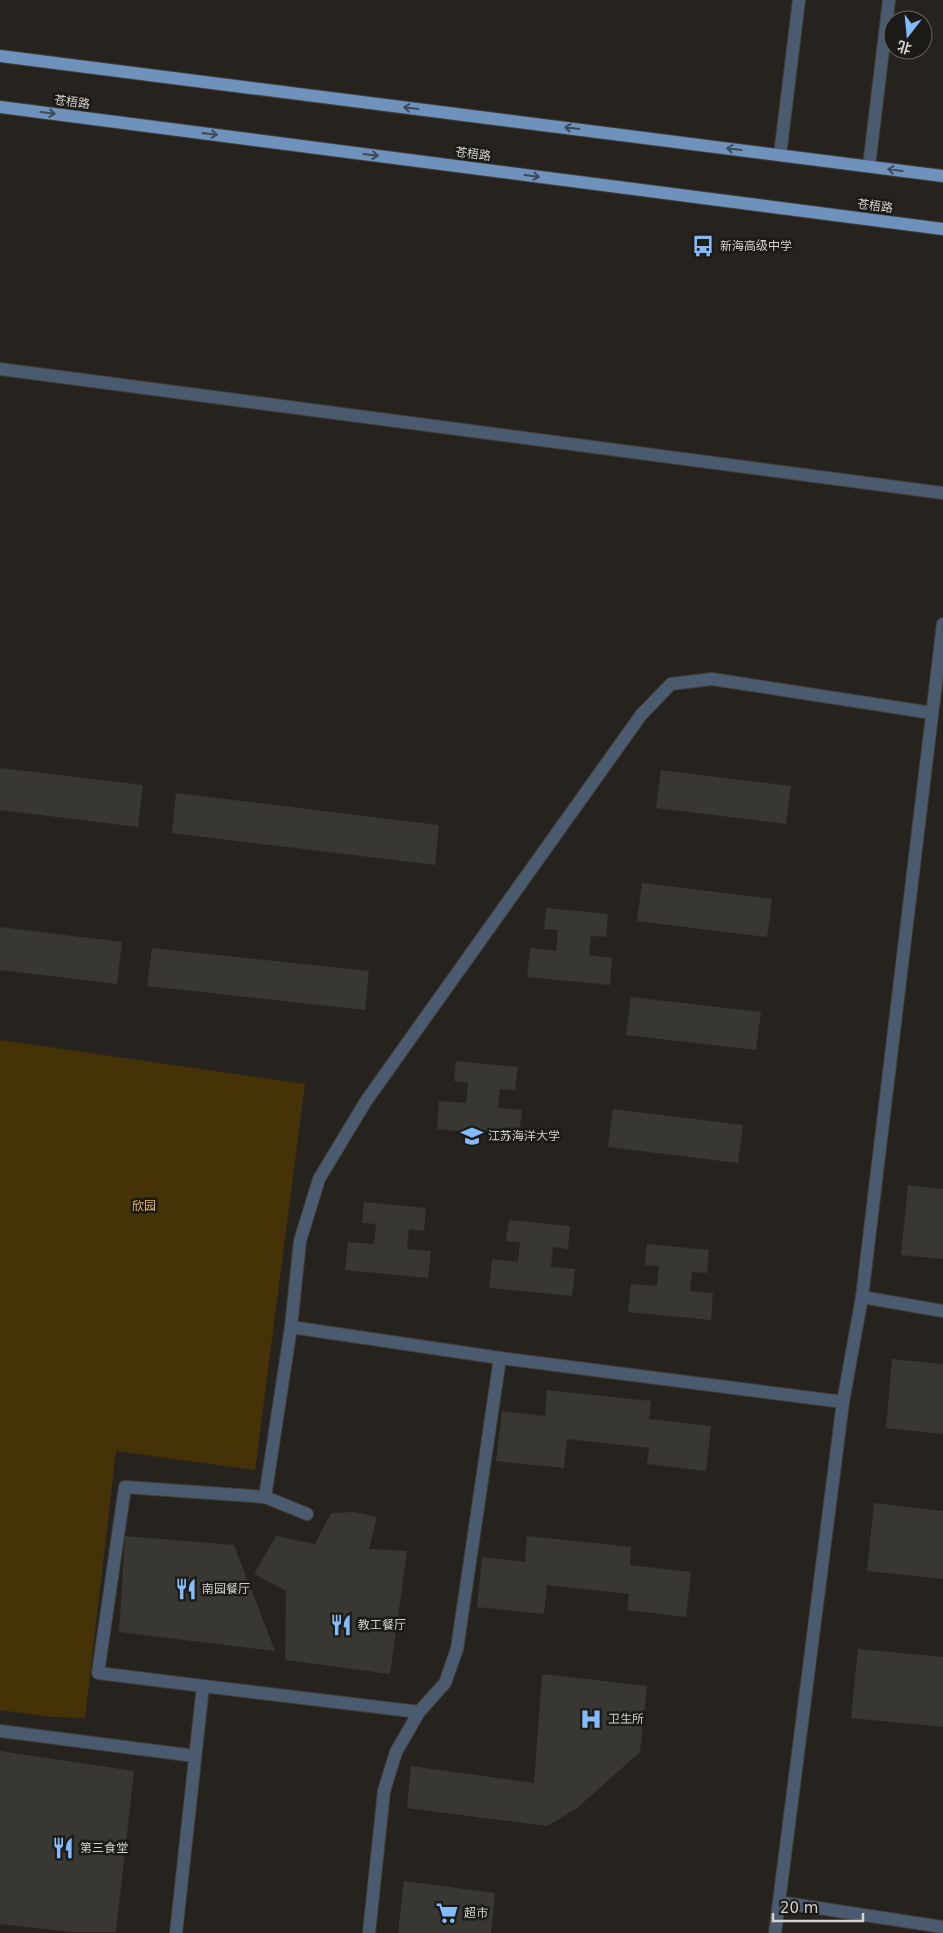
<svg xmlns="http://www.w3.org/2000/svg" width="943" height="1933" font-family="'DejaVu Sans','Noto Sans SC',sans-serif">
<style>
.green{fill:#463207}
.building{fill:#393732}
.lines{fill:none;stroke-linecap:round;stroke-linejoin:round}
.minor-casing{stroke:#423f3b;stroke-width:14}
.major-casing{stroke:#423f3b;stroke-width:14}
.minor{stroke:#4a5b70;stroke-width:12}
.major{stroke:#6e92bc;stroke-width:12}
.oneway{stroke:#3d4a58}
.labels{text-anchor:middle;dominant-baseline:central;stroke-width:5;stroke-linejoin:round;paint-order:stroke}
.street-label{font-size:12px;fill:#d4d2cf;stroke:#1c1a16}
.poi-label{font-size:12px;fill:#d4d2cf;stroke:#1c1a16;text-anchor:start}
.park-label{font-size:12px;fill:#e6b760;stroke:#1c1a16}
</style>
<rect width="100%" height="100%" fill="#26231f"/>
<path class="green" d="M0,1040l305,44 -50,386 -139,-19 -31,267 -33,-1 -52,-7z"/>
<g class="building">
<path d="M0,768l143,17 -5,42 -138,-17z"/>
<path d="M661,770l130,16 -5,38 -130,-16z"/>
<path d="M176,793l263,32 -4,40 -263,-32z"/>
<path d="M642,883l130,16 -5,38 -130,-16z"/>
<path d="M546,908l62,6 -2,23 -15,-1 -2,19 23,3 -2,27 -83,-8 3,-29 26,3 2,-21 -14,-1z"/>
<path d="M0,927l122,15 -5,42 -117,-14z"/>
<path d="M152,948l217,23 -4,39 -218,-24z"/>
<path d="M631,997l130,15 -5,38 -130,-15z"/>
<path d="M456,1061l62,6 -3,23 -15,-1 -2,19 24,2 -3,27 -82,-8 2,-28 27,2 2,-20 -14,-2z"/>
<path d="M613,1109l130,16 -5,38 -130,-16z"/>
<path d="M908,1185l35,4v70l-42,-4z"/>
<path d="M364,1202l62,6 -2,23 -15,-2 -2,20 24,2 -3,27 -83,-8 3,-28 26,2 2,-20 -14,-1z"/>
<path d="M509,1220l61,6 -2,23 -15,-2 -2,20 24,2 -3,27 -83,-8 3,-29 26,3 2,-20 -14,-1z"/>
<path d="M647,1244l62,6 -2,23 -15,-1 -2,19 23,2 -2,27 -83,-8 3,-28 26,2 2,-20 -14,-1z"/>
<path d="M892,1359l51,5v70l-57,-6z"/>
<path d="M547,1390l104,11 -2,18 62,7 -5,45 -59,-7 2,-16 -82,-9 -3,29 -68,-7 6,-50 43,5z"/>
<path d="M874,1503l69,8v68l-76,-8z"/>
<path d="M354,1512l23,5 -8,32 38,2 -17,123 -105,-14 1,-69 -32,-17 22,-38 39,8 16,-31z"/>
<path d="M125,1536l109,9 41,106 -156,-19z"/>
<path d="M527,1536l104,11 -1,18 61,7 -5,45 -59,-7 2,-16 -82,-9 -3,29 -67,-7 5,-50 43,5z"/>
<path d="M858,1649l85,8v70l-92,-9z"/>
<path d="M542,1674l105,12 -7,66 -64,57 -29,17 -140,-18 4,-42 123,17z"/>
<path d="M0,1751l134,20 -18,161h-44l-72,-8z"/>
<path d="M404,1881l91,12 -4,40h-93z"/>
</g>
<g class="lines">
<g class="minor-casing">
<g id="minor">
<path d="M780,155l19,-155"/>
<path d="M869,166l20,-166"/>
<path d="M0,369l943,124"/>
<path d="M862,1297l81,14"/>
<path d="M291,1327l9,-86 19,-62 47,-78 275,-386 30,-31 41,-5 220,34"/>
<path d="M265,1497l26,-170 209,31 343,44"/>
<path d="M203,1686l-105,-13 27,-186 140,10 42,17"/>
<path d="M0,1731l195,25"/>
<path d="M779,1902l164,25"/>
<path d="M176,1933l27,-247 216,26"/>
<path d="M369,1933l15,-142 12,-39 23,-40 26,-29 12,-34 43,-291"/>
<path d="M775,1933l68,-531 19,-105 81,-673"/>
</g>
</g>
<g class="major-casing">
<g id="major">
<path d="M0,56l943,120"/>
<path d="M0,107l943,122"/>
</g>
</g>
<use href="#minor" class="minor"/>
<use href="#major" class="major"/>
</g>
<defs><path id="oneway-shaft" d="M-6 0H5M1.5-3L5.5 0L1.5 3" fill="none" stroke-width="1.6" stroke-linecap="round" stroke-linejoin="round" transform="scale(1.25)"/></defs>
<g class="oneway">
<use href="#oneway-shaft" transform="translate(411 108) rotate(-173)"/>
<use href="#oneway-shaft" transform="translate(48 113) rotate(7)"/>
<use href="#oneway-shaft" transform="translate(572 128) rotate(-173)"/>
<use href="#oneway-shaft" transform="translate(210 134) rotate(7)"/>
<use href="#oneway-shaft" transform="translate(734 149) rotate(-173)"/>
<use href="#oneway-shaft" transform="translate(371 155) rotate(7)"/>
<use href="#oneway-shaft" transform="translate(895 170) rotate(-172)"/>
<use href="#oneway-shaft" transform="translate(532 176) rotate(7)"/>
</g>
<defs>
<g id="bus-bare" transform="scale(1.725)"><path d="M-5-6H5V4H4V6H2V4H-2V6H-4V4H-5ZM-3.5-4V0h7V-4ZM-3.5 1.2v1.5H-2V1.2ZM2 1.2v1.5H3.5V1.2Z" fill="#84bcfb" stroke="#1c1a16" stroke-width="2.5" paint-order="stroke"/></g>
<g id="university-bare" transform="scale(1.725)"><path d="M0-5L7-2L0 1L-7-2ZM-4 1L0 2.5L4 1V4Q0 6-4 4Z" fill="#84bcfb" stroke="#1c1a16" stroke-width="2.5" paint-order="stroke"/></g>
<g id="restaurant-bare" transform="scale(1.725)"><path d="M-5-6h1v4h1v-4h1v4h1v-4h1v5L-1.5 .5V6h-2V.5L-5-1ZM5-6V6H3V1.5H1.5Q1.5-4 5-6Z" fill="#84bcfb" stroke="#1c1a16" stroke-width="2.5" paint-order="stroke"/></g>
<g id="hospital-bare" transform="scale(1.725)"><path d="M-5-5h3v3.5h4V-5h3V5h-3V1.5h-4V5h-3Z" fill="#84bcfb" stroke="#1c1a16" stroke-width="2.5" paint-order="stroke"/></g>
<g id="supermarket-bare" transform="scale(1.725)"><path d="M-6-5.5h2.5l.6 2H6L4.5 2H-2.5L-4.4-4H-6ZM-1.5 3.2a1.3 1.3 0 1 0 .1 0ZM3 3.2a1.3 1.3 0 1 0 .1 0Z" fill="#84bcfb" stroke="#1c1a16" stroke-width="2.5" paint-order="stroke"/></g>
</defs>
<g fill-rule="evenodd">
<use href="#bus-bare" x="703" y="246"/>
<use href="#university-bare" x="472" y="1136"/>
<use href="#restaurant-bare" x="186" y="1589"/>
<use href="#restaurant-bare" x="341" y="1625"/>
<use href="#hospital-bare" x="591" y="1719"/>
<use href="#restaurant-bare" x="63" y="1848"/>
<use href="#supermarket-bare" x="447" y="1913"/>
</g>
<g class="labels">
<g class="street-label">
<text transform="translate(72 102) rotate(7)">苍梧路</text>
<text transform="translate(473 154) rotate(7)">苍梧路</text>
<text transform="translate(875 206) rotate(7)">苍梧路</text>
</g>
<g class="poi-label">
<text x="720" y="246">新海高级中学</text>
<text x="488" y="1136">江苏海洋大学</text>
<text x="202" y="1589">南园餐厅</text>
<text x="358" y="1625">教工餐厅</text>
<text x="608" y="1719">卫生所</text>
<text x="80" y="1848">第三食堂</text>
<text x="464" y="1913">超市</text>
</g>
<g class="park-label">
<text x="144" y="1206">欣园</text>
</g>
</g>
<g transform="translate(908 35) rotate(196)"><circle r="24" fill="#1c1a16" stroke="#666460"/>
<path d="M0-4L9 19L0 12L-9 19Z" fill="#84bcfb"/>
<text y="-8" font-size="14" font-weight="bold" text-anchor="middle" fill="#d4d2cf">北</text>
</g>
<path d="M773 1913v8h90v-8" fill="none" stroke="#d4d2cf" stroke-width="2.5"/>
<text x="780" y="1913" font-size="15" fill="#d4d2cf" stroke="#1c1a16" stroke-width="4" paint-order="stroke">20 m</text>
</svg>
